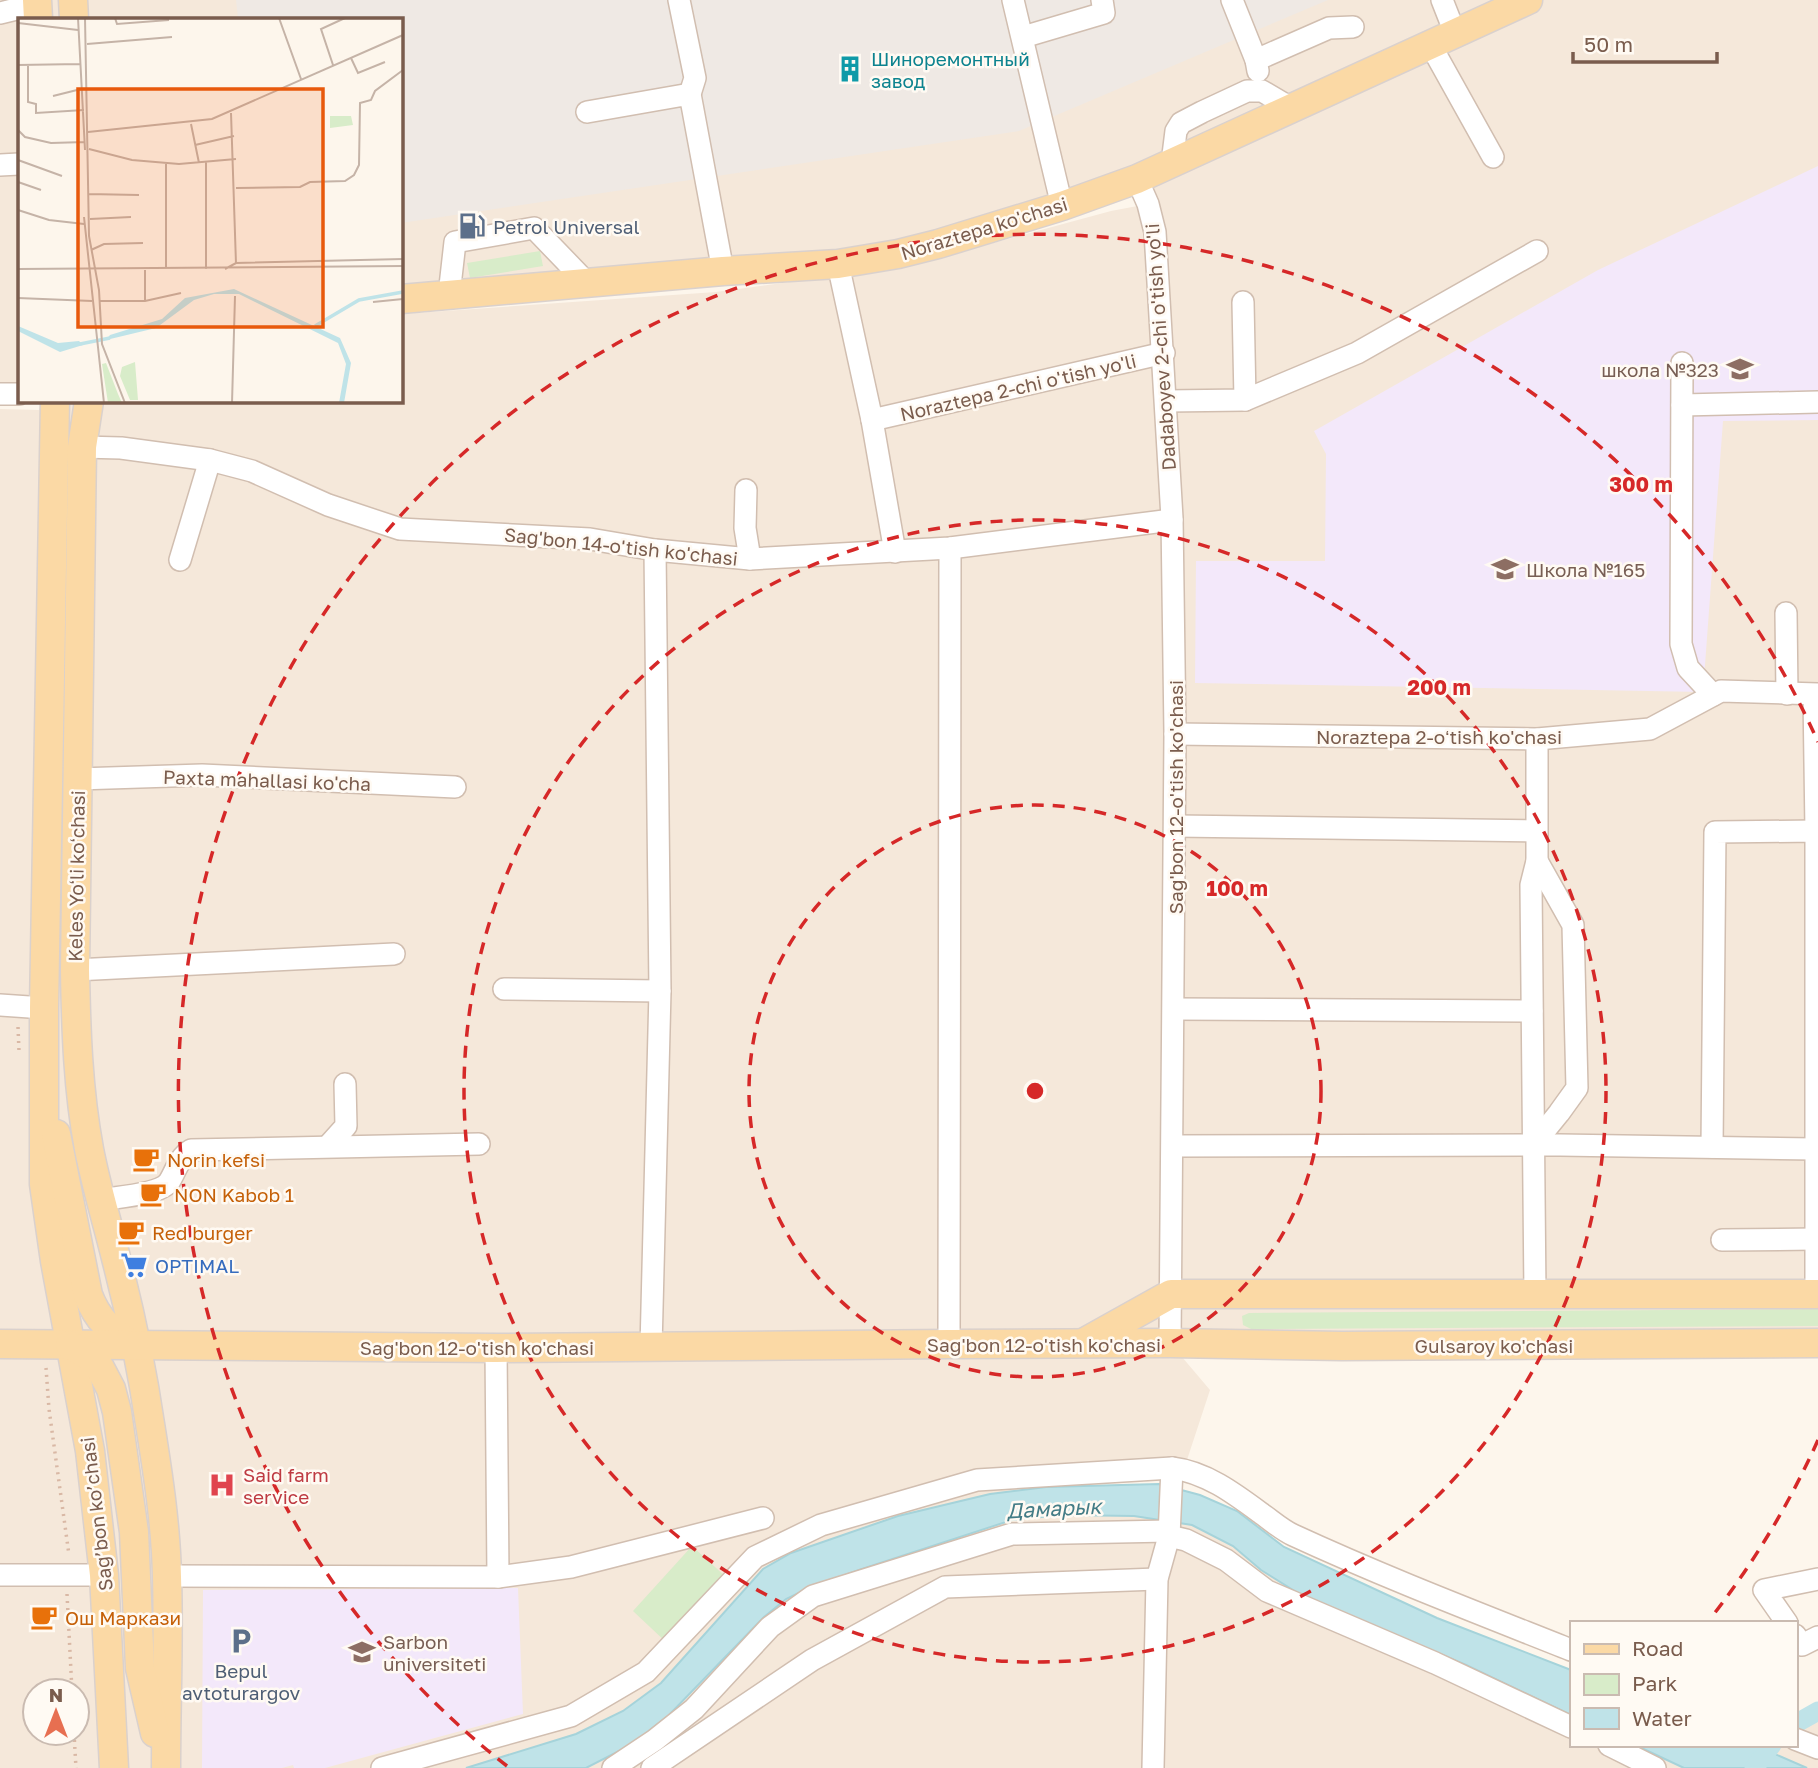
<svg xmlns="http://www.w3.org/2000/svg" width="1818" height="1768" font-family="'Golos Text',sans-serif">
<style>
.residential{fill:#f5e8da;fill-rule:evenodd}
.industrial{fill:#efe9e4}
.education{fill:#f3e8fa}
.green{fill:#d8ecc9}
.water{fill:#bfe3e8;stroke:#a5d3da;stroke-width:2}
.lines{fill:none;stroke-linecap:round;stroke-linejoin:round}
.canal{stroke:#bfe3e8;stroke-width:19}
.minor-casing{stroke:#d1beb0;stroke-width:24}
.major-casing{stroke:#dad1cd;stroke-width:31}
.path{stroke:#d9b8a5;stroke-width:3.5;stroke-dasharray:2 5;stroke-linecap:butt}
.minor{stroke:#fff;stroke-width:21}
.major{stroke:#fbd9a5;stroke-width:28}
.ring{fill:none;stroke:#d62828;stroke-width:3.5;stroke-dasharray:12 9}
.labels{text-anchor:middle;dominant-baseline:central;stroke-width:5;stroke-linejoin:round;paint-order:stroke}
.culture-label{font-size:19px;fill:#0d838f;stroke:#fffaf3;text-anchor:start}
.service-label{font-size:19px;fill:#4e5e75;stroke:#fffaf3;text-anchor:start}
.street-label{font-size:19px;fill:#7a5c4d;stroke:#fffaf3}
.education-label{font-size:19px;fill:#785e54;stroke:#fffaf3;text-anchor:start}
.food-label{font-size:19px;fill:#c56008;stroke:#fffaf3;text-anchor:start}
.shop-label{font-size:19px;fill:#366cbe;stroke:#fffaf3;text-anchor:start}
.health-label{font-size:19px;fill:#be3a42;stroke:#fffaf3;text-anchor:start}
.water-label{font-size:21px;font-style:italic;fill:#437c86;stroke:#fffaf3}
.inset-river{fill:none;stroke:#bfe3e8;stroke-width:3.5}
.inset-road{fill:none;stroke:#c5b3a7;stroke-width:2}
.view{fill:#e8590c;fill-opacity:0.15;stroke:#e8590c;stroke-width:3.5}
.inset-edge{fill:none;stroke:#7a5c4d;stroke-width:3.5}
.centre{fill:#d62828;stroke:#fffaf3;stroke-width:3.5}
.ring-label{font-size:21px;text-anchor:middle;font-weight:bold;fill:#d62828;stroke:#fffaf3;stroke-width:5;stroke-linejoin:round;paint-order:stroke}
</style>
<rect width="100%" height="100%" fill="#fdf6ec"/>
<g class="residential">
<path d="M0,0h1520l-387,169 -232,73 -178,29 -322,27v-279h-382v373h-19z"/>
<path d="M1528,0h290v1343l-647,1 39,46 -26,79 -119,5 1,27 -260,64 -134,121 -150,82h-522v-1359l39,1 2,-9h360v-87l315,-22 192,-26 203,-55 37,-7 -11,-25zM35,1691h42v42h-42z"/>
<path d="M1178,1508l393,187v50h117l54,23h-1214l88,-41 113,-106 220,-99z"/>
<path d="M1818,1711v57h-64l18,-23h23v-21z"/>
</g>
<path class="industrial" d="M236,0h1092l-309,131 -618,92v-204h-163z"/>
<g class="education">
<path d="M1818,166v254l-95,1 -20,271 -508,-9 1,-122h129l1,-107 -12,-23 284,-161z"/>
<path d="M518,1588l5,126 -198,54h-31l-1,-3 -11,3h-80l1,-178z"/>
</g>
<g class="green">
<path d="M540,251l3,15 -73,12 -3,-15z"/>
<path d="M1818,1309v17l-567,3 -8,-4 -1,-9 7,-3z"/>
<path d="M692,1546l35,32 -60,65 -34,-32z"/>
</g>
<g class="water">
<path d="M1159,1484l41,11 37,16 47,36 153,71 134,52v45l-105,-50 -165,-70 -40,-25 -28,-24 -41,-21 -58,-9 -72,-1 -50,5 -153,50 -50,18 -23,11 -22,18 -96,99 -37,29 -45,23h-120l110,-34 47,-23 38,-28 102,-114 28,-16 107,-37 92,-22 56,-7z"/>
<path d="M1635,1745h119l53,23h-123z"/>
</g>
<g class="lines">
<g class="canal">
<path d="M1795,1724l23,-13"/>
<path d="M1754,1768l18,-23"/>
</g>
<g class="minor-casing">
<g id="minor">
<path d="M679,0l16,78 -5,16"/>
<path d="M1013,0l49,206"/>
<path d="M1232,0l24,60 2,11"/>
<path d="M1442,0l13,33"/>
<path d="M0,13l37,-9"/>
<path d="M1023,37l81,-24 -2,-13"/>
<path d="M1430,44l63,113"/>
<path d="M1256,60l73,-32 24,-1"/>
<path d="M587,112l103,-18 33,177"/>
<path d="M1172,163l4,-32 5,-8 21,-11 45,-21h15l29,17"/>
<path d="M0,165l19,-1"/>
<path d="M1137,179l11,25 7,28 17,286 3,216 -5,609"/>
<path d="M838,264l34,156 23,132"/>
<path d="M449,295l6,-53 79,-14 53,55"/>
<path d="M1682,363l-1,281 7,24 25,27"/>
<path d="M0,394h19"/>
<path d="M1245,400l112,-47 180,-102"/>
<path d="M1167,401l78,-1 -2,-98"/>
<path d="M1682,405l136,-3"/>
<path d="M872,420l292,-67"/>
<path d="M82,447l39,1 89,12 42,11 76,34 72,24 190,10 65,11 95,9 200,-11 222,-28"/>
<path d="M746,490l-1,38 5,31"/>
<path d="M180,560l30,-100"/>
<path d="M1786,613l1,81"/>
<path d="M1814,695l2,136"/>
<path d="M1175,734l362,5 113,-10 71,-38 97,3"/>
<path d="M78,779l124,-4 253,12"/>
<path d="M1175,826l361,5"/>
<path d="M75,970l319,-16"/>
<path d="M504,989l156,2"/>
<path d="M0,1005l44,3"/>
<path d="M1175,1009l357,2"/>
<path d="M1533,1145l26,-32 18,-25 -4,-163 -36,-64"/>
<path d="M328,1146l18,-20 -1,-42"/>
<path d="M1173,1146l387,-1 254,4"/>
<path d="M1712,1147l3,-315 101,-1v463"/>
<path d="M100,1200c16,-3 59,-5 69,-18 7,-11 10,-25 22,-32l288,-6"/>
<path d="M1722,1240l93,-1"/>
<path d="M1535,1295l-4,-410 6,-24v-122"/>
<path d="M949,1344l1,-796"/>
<path d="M496,1348l2,229"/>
<path d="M651,1348l9,-357 -5,-441"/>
<path d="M1169,1536l17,4 40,20 41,31 168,72 136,64"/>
<path d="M0,1575h104"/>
<path d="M167,1576l331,1 73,-10 192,-49"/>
<path d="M1787,1623l-23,-33 54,-11"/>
<path d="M1795,1635l7,10 16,-8"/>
<path d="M1795,1739l23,9"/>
<path d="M1609,1745l46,23"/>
<path d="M382,1768l189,-52 75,-44 109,-115 66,-32 156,-45 195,-12c34,4 63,26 90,46 10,7 20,16 31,21 91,42 185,78 278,115"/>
<path d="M613,1768l42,-28 39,-31 76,-82 43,-31 199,-62 157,-3"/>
<path d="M652,1768l160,-108 133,-73 212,-8"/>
<path d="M1153,1768l4,-189 12,-43 3,-68"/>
</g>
</g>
<g class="major-casing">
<g id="major">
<path d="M37,0l1,19"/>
<path d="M73,0l1,19"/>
<path d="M401,299l322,-28 115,-7 60,-10 40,-10 124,-38 75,-27 391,-179"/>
<path d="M55,401l-11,607v176l11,77 35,190 14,124 10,193"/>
<path d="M89,401l-7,46 -7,523c1,60 3,120 14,179 7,37 18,72 27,109 14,54 26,111 34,166 8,50 16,102 17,153 2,63 -1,127 -1,191"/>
<path d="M56,1134l32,161c9,24 24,39 47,51"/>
<path d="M1085,1342l86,-48h647"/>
<path d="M0,1344l496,4 453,-4 221,-1 172,3 476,-3"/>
<path d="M70,1345l19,11 11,12 11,21 6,23 17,120 6,136 15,65"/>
</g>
</g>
<g class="path">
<path d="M18,1027l1,24"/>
<path d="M46,1368l3,41 20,146"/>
<path d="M67,1594l5,97"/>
<path d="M74,1733l2,35"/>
</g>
<use href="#minor" class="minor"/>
<use href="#major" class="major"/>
</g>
<g class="ring">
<circle cx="1035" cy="1091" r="286"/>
<circle cx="1035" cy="1091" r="571"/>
<path d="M1818 1440A857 857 0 0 1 1710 1619M507 1766A857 857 0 1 1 1818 742"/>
</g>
<defs>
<g id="building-bare" transform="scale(2.1)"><path d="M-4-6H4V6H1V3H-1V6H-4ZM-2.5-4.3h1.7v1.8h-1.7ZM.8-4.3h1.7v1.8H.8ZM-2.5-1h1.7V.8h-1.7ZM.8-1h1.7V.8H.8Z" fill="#0f9aa8" stroke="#fffaf3" stroke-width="2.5" paint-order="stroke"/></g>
<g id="fuel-bare" transform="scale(2.1)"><path d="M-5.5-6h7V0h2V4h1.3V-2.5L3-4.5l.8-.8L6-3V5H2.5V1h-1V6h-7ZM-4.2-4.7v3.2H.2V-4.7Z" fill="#5c6f8a" stroke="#fffaf3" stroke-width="2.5" paint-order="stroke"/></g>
<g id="school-bare" transform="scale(2.1)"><path d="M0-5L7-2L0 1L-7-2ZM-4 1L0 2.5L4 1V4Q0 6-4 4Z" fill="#8d6e63" stroke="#fffaf3" stroke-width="2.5" paint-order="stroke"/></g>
<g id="cafe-bare" transform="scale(2.1)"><path d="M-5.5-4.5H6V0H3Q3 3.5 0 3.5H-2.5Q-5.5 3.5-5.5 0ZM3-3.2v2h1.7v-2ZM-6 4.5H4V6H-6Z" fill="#e8710a" stroke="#fffaf3" stroke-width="2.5" paint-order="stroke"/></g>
<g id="supermarket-bare" transform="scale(2.1)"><path d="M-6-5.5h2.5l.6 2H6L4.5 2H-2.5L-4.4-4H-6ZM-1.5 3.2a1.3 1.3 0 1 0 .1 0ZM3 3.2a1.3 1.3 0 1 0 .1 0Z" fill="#3f7fe0" stroke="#fffaf3" stroke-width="2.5" paint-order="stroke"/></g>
<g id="hospital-bare" transform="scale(2.1)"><path d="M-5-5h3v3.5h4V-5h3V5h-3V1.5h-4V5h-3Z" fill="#e0444e" stroke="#fffaf3" stroke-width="2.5" paint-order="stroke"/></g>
<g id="parking-bare" transform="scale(2.1)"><path d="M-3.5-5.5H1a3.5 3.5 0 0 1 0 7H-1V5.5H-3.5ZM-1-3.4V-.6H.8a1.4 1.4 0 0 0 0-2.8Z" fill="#5c6f8a" stroke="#fffaf3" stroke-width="2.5" paint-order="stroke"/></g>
<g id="university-bare" transform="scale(2.1)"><path d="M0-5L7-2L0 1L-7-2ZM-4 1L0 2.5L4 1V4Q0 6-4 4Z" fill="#8d6e63" stroke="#fffaf3" stroke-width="2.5" paint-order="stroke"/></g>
</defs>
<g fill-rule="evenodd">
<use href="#building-bare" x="850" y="69"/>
<use href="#fuel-bare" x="472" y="226"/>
<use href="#school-bare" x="1740" y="369"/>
<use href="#school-bare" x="1505" y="569"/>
<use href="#cafe-bare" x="146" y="1159"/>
<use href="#cafe-bare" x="153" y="1194"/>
<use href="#cafe-bare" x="131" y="1232"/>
<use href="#supermarket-bare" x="134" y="1265"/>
<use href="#hospital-bare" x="222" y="1485"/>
<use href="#cafe-bare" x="44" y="1617"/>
<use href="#parking-bare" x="241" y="1641"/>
<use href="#university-bare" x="362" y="1652"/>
</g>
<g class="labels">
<g class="culture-label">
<text x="871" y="58">Шиноремонтный<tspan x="871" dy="22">завод</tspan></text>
</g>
<g class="service-label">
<text x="493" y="226">Petrol Universal</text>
<text x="241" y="1670" text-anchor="middle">Bepul<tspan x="241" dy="22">avtoturargov</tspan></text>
</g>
<g class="street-label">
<text transform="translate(984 228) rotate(-17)">Noraztepa ko'chasi</text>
<text transform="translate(1160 347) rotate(-94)">Dadaboyev 2-chi o'tish yo'li</text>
<text transform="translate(1018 387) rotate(-13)">Noraztepa 2-chi o'tish yo'li</text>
<text transform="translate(621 546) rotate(6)">Sag'bon 14-o'tish ko'chasi</text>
<text x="1439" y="736">Noraztepa 2-oʻtish ko'chasi</text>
<text transform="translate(267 780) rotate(2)">Paxta mahallasi ko'cha</text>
<text transform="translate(1175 797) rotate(-90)">Sag'bon 12-o'tish ko'chasi</text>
<text transform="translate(76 876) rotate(-89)">Keles Yoʻli koʻchasi</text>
<text x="1044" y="1344">Sag'bon 12-o'tish ko'chasi</text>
<text x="1494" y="1345">Gulsaroy ko'chasi</text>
<text x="477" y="1347">Sag'bon 12-o'tish ko'chasi</text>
<text transform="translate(96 1514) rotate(-97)">Sag’bon ko’chasi</text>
</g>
<g class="education-label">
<text x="1719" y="369" text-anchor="end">школа №323</text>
<text x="1526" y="569">Школа №165</text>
<text x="383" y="1641">Sarbon<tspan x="383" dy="22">universiteti</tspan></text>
</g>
<g class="food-label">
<text x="167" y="1159">Norin kefsi</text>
<text x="174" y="1194">NON Kabob 1</text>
<text x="152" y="1232">Red burger</text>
<text x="65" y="1617">Ош Маркази</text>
</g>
<g class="shop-label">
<text x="155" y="1265">OPTIMAL</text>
</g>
<g class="health-label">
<text x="243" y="1474">Said farm<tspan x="243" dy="22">service</tspan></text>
</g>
<g class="water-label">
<text transform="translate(1054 1508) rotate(-3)">Дамарык</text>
</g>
</g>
<g transform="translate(18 18)">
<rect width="385" height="385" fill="#fdf6ec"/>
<path d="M312,98h21l2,9 -23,3zM117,344l3,38h-8l-10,-24 2,-9zM88,345l12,31 4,9h-14l-6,-39z" fill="#d8ecc9"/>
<path d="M216,271l106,49 11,25 -7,40h-5l7,-39 -8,-21 -99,-49h-25l-20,6 -38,28 -50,12 4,-5 52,-16 23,-21zM0,308l40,17 21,-2 4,4 -23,7 -42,-21z" fill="#bfe3e8"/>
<path class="inset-river" d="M297,308l44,-26 44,-8M62,326l30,-6"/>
<path class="inset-road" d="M60,0l7,132M67,0l4,218 10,54 3,54 23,59M97,0l2,6 52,-4M261,0l22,61M0,5l60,7M69,26l85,-7M333,40l7,15 27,-11M0,47l62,-1M10,47v37l8,2v9l48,-3M315,47l-12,-36 24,-11M35,78l28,-7M213,95l5,151M173,106l8,39M0,112l7,7 26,6 34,-1M70,114l124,-13 191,-84M177,127l39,-9M71,131l43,11 47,4 57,-5M0,142l44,16M0,164l23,8M218,170l64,-1 10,-5 35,-1 9,-6 5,-10 1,-62 11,-3 4,-9 28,-21M70,176l51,1M0,192l31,10 35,4M66,199l20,186M72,201l41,-2M73,232l13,-6 39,-1M148,250v-105M0,251l385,-3M188,251v-107M207,251l11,-6 167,-4M127,252v31M0,280l74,3M82,283h45l36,-8M355,284l30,-3M214,385l3,-107"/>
<path class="view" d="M60,71h245v238h-245z"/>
<rect width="385" height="385" class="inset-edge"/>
</g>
<circle cx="1035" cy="1091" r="10" class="centre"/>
<g class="ring-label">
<text x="1641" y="492">300 m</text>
<text x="1439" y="695">200 m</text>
<text x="1237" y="896">100 m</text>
</g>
<rect x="1570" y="1621" width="228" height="126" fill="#fffaf3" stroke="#cabbb1" stroke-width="2"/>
<rect x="1584" y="1644" width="35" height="10" fill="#fbd9a5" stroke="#cabbb1" stroke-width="2"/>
<text x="1632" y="1656" font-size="21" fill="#7a5c4d">Road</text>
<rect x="1584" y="1674" width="35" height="21" fill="#d8ecc9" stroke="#cabbb1" stroke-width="2"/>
<text x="1632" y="1691" font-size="21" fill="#7a5c4d">Park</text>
<rect x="1584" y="1708" width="35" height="21" fill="#bfe3e8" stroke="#cabbb1" stroke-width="2"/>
<text x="1632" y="1726" font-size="21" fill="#7a5c4d">Water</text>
<g transform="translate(56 1712)"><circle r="33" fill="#fffaf3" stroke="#cabbb1" stroke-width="2"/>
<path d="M0-5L12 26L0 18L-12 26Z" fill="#e76f51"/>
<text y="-10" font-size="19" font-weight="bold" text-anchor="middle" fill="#7a5c4d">N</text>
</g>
<path d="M1573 52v10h144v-10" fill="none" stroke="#7a5c4d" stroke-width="3.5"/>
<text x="1584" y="52" font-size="21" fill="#7a5c4d" stroke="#fffaf3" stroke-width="5" paint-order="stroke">50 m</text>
</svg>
